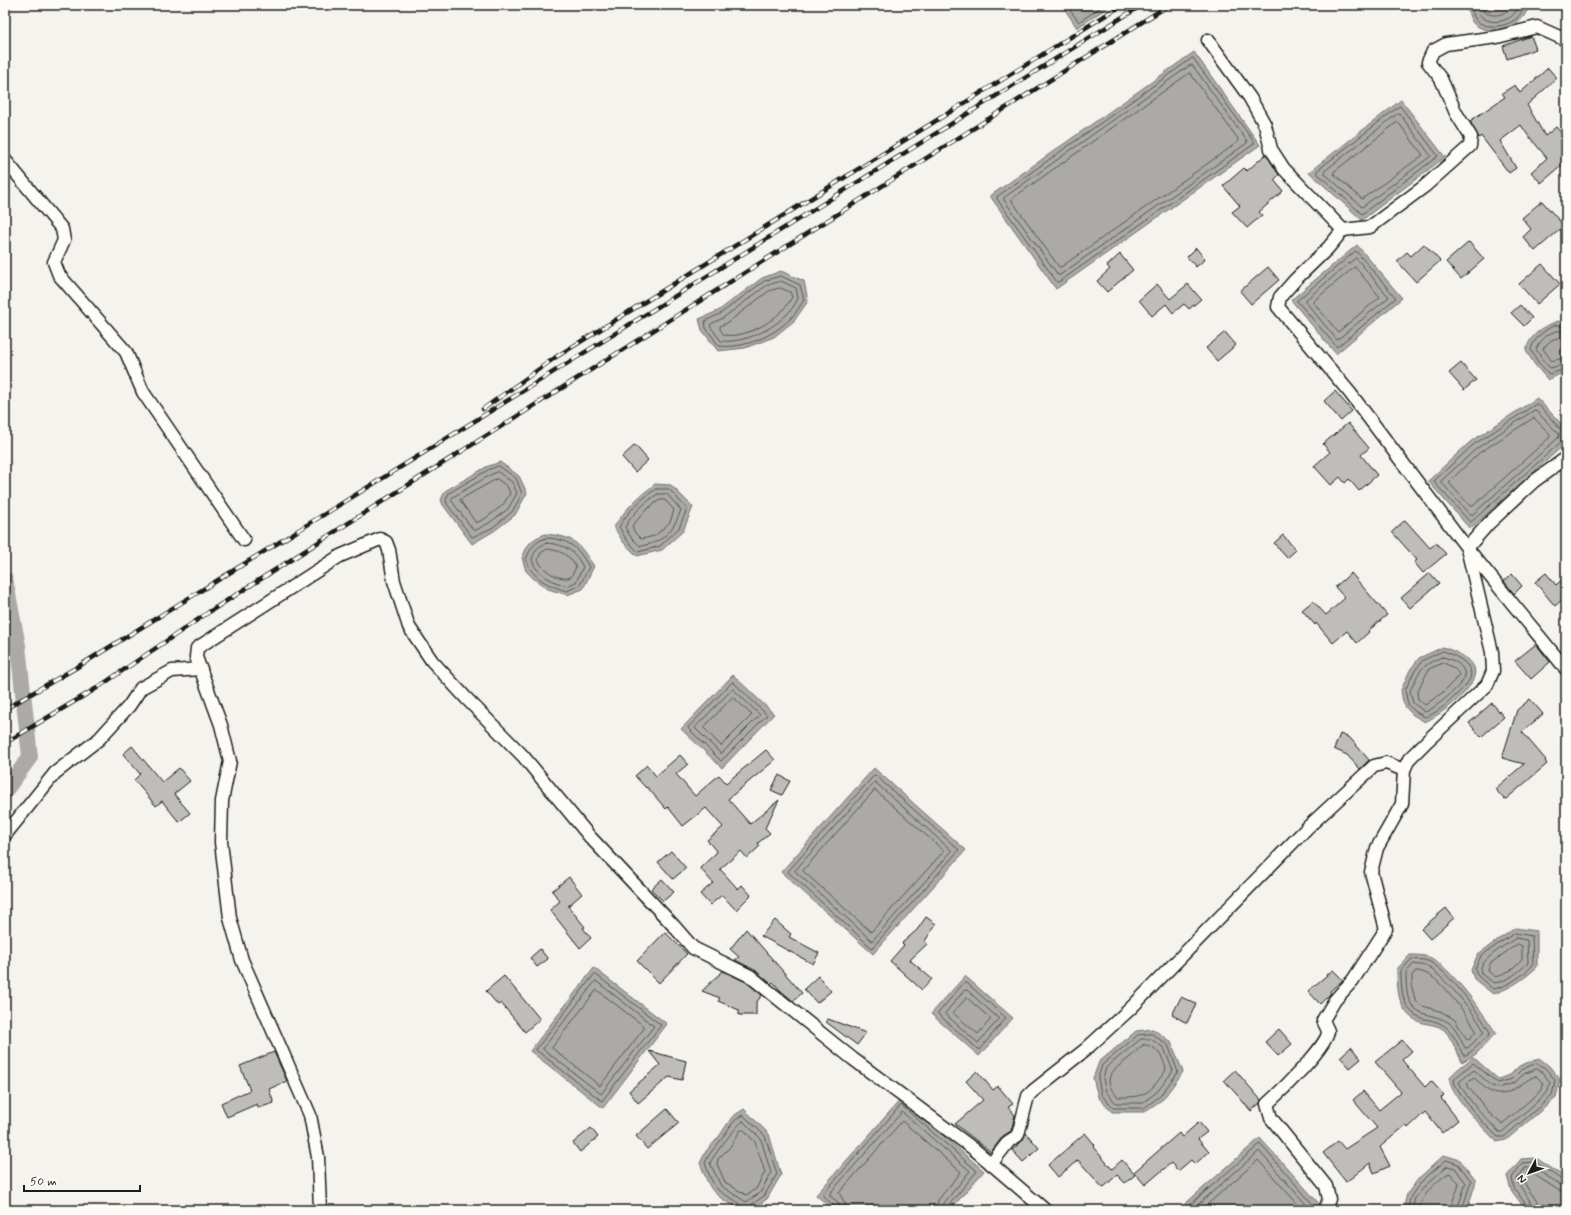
<svg xmlns="http://www.w3.org/2000/svg" width="1571" height="1215" font-family="Mynerve,sans-serif">
<style>
.water{fill:#abaaa6;stroke:#72716f}
.lines{fill:none;stroke-linecap:round;stroke-linejoin:round}
.shore{stroke:#555553;stroke-width:1}
.canal{stroke:#abaaa6;stroke-width:16}
.building{fill:#bebdba;stroke:#1c1c1c}
.minor-casing{stroke:#1c1c1c;stroke-width:15}
.minor{stroke:#fdfcf7;stroke-width:12}
.rail-casing{stroke:#1c1c1c;stroke-width:4.5}
.rail{stroke:#fdfcf7;stroke-width:3;stroke-dasharray:9;stroke-linecap:butt}
</style>
<rect width="100%" height="100%" fill="#f4f3ee"/>
<filter id="ink" filterUnits="userSpaceOnUse"><feTurbulence type="fractalNoise" baseFrequency=".025" numOctaves="2"/><feDisplacementMap in="SourceGraphic" scale="8" xChannelSelector="R" yChannelSelector="G"/><feConvolveMatrix kernelMatrix="1 2 1 2 8 2 1 2 1" color-interpolation-filters="sRGB"/></filter>
<g filter="url(#ink)">
<g class="water">
<path d="M1062,5h49l-34,23z"/>
<path d="M1467,5h64c-4,5 -7,12 -11,16 -11,11 -36,13 -47,2 -4,-5 -5,-12 -6,-18z"/>
<path d="M1194,52l66,93 -204,144 -66,-93z"/>
<path d="M1401,100l44,57 -83,63 -53,-48z"/>
<path d="M1357,245l45,53 -66,56 -45,-54z"/>
<path d="M781,271l23,10 4,20 -14,20 -20,16 -29,11 -27,3 -16,-21 -3,-11 19,-8 44,-33z"/>
<path d="M1557,321l9,2v48l-18,9 -13,-15 -9,-14c3,-16 17,-24 31,-30z"/>
<path d="M1537,398l29,31v14l-96,86 -42,-48 42,-39z"/>
<path d="M500,462l19,14 8,17 -12,22 -21,16 -22,13 -29,-39 -2,-5 4,-9 41,-24z"/>
<path d="M655,484l16,1 22,22 -10,24 -21,19 -25,6 -14,-14 -9,-15c11,-18 24,-30 41,-43z"/>
<path d="M546,534c30,3 32,9 48,32l-11,23 -16,6 -19,-6 -14,-10 -8,-8 -4,-13c6,-14 8,-19 24,-24z"/>
<path d="M1443,647c10,4 26,9 31,20 7,20 -34,48 -49,55l-12,-7 -7,-7 -3,-6 -2,-12 9,-20 9,-12z"/>
<path d="M733,675l41,39 -52,54 -41,-39z"/>
<path d="M874,768l92,82 -93,104 -92,-82z"/>
<path d="M1515,928l22,3v36c-14,13 -26,21 -44,27l-19,-15 -3,-9 7,-16z"/>
<path d="M1410,955c6,0 13,0 19,2 20,8 55,57 67,76l-20,21 -14,8c-4,-8 -11,-24 -16,-30 -6,-7 -15,-7 -23,-9 -25,-7 -26,-32 -26,-54z"/>
<path d="M594,968l73,56 -64,84 -73,-57z"/>
<path d="M965,976l48,42 -34,38 -48,-42z"/>
<path d="M1153,1029l18,13 12,30 -20,27 -19,13h-32l-14,-15 -5,-19 6,-16 37,-31z"/>
<path d="M1473,1057l25,22 12,-4 9,-9 20,-8 10,8 11,13 -4,19 -50,42 -9,2c-10,-10 -51,-51 -47,-64 2,-6 18,-16 23,-21z"/>
<path d="M901,1099l83,72 -34,39h-117l-17,-15z"/>
<path d="M744,1109l25,25 12,41 -14,24 -15,11c-12,0 -30,-9 -38,-18 -7,-7 -10,-20 -14,-29l6,-12 12,-13 14,-21z"/>
<path d="M1260,1138l63,70 -2,2h-143z"/>
<path d="M1444,1155l16,5 16,21 -7,23 -4,6h-61l-1,-1 4,-15 12,-16z"/>
<path d="M1536,1158l30,20v32h-40l-15,-20 -4,-14 14,-17z"/>
</g>
<g class="lines">
<g class="shore">
<path d="M1066,5l13,17 25,-17"/>
<path d="M1471,5c1,5 2,11 5,15 9,10 32,7 41,-2 4,-3 6,-9 9,-13"/>
<path d="M1476,5c2,16 18,20 31,14 7,-3 10,-9 13,-14"/>
<path d="M1482,5l2,7c11,6 22,3 29,-7"/>
<path d="M1193,58l61,84v2l-195,138h-2l-60,-83v-2z"/>
<path d="M1191,65l2,1 54,75v2l-187,132h-2l-54,-75v-2z"/>
<path d="M1190,73l48,66v3l-177,125h-2l-47,-66v-2z"/>
<path d="M1400,106l38,50 -76,58 -45,-41v-2z"/>
<path d="M1399,113l32,43 -69,51 -37,-33 -1,-2z"/>
<path d="M1398,122l25,33 -61,44 -28,-25v-2z"/>
<path d="M1356,251l40,47 -59,49 -40,-46z"/>
<path d="M1356,258l33,39 -52,43 -32,-39z"/>
<path d="M1355,267l25,30 -42,35 -25,-30z"/>
<path d="M781,276l19,9 4,15c-4,6 -8,13 -13,18 -17,18 -47,31 -72,28l-13,-18 -1,-7 15,-7 44,-33z"/>
<path d="M781,281l15,7 2,10c-10,25 -50,46 -77,43l-11,-15 1,-2 12,-6 43,-32z"/>
<path d="M780,288l10,4 2,5c-10,21 -45,42 -68,38l-4,-6v-3l7,-3 42,-32z"/>
<path d="M1566,327c-3,0 -7,-2 -10,-2 -10,3 -24,15 -25,25l7,12 11,12 17,-5"/>
<path d="M1566,332c-3,0 -7,-2 -10,-1 -8,2 -16,10 -20,18l6,10 8,9 16,-4"/>
<path d="M1566,338c-11,-1 -16,1 -23,11l9,12 14,-4"/>
<path d="M1535,410l24,24v3l-87,78h-2l-28,-32 -1,-2 35,-32z"/>
<path d="M1534,418l16,16v3l-77,69h-3l-20,-22v-3l29,-28z"/>
<path d="M1566,432l-5,-2 -23,-26h-2l-63,41 -38,35 -1,2 35,39 2,1 91,-81 4,-1"/>
<path d="M499,466l17,12 6,16 -10,18 -20,16 -20,9 -25,-33 -1,-4 3,-7 39,-23z"/>
<path d="M498,472l14,10 5,11 -9,16 -19,14 -15,8 -23,-31 2,-3 37,-22z"/>
<path d="M497,479l10,7 3,7 -7,12 -17,13 -10,5 -16,-23z"/>
<path d="M656,489h13l18,20 -8,19 -19,18 -22,6 -12,-13 -7,-12c9,-16 22,-28 37,-38z"/>
<path d="M658,494h9l14,16c-8,21 -18,33 -41,36l-10,-10 -5,-9c8,-14 20,-25 33,-33z"/>
<path d="M660,500h5l9,10 -4,12 -15,14 -14,3 -6,-6 -3,-7 14,-16z"/>
<path d="M546,538c23,1 32,9 43,29l-9,18 -13,6c-18,-5 -36,-13 -41,-32 5,-11 8,-17 20,-21z"/>
<path d="M547,543c19,2 27,7 36,24l-7,15 -9,4c-14,-4 -32,-12 -35,-27 3,-9 6,-13 15,-16z"/>
<path d="M548,549c14,2 21,6 28,18l-5,10c-10,5 -30,-7 -33,-18l3,-6z"/>
<path d="M1443,651c12,4 36,15 25,31 -3,5 -9,10 -13,14 -8,8 -19,18 -30,21l-9,-5 -7,-6 -2,-6 -2,-10 9,-18 8,-11z"/>
<path d="M1442,657c11,2 23,8 23,20 -5,10 -29,31 -40,35l-12,-9 -3,-12c10,-21 10,-25 32,-34z"/>
<path d="M1444,663c6,3 14,6 15,13l-17,17 -17,12 -7,-6 -1,-7 12,-23z"/>
<path d="M733,682l34,33 -46,46 -33,-33z"/>
<path d="M733,689l27,26 -39,39 -26,-26z"/>
<path d="M733,697l19,18 -31,31 -17,-18z"/>
<path d="M875,775l84,75 -87,98 -84,-76z"/>
<path d="M875,782l77,69 -80,90 -77,-70z"/>
<path d="M875,790l69,61 -73,81 -68,-61z"/>
<path d="M1515,933l17,3 1,29c-11,11 -24,21 -40,24l-15,-13 -3,-7 6,-13z"/>
<path d="M1516,938l11,2 1,23c-10,9 -21,19 -34,20 -4,-3 -10,-6 -13,-10 -6,-11 28,-30 35,-35z"/>
<path d="M1518,944l4,2v14l-9,9 -17,8 -8,-6 2,-7z"/>
<path d="M1412,959c5,1 11,0 16,2 20,9 50,51 62,71v2l-17,16 -7,5h-3c-4,-8 -9,-21 -16,-27 -7,-6 -13,-7 -22,-9 -23,-6 -24,-28 -24,-48z"/>
<path d="M1414,964c4,1 9,1 12,2 16,8 52,50 58,66l-14,14 -3,2h-2c-4,-7 -8,-19 -14,-24 -9,-6 -16,-7 -26,-10 -19,-6 -19,-24 -19,-41z"/>
<path d="M1416,971c8,0 16,5 22,11 8,7 35,40 38,49l-7,8 -3,-1 -11,-18 -13,-8 -22,-7 -5,-6 -3,-11v-12z"/>
<path d="M595,974l66,51 -59,76 -66,-51z"/>
<path d="M596,981l58,45 -53,68 -58,-45z"/>
<path d="M964,983h3l39,35 -27,32 -41,-36z"/>
<path d="M597,990l48,37 -45,59 -48,-38z"/>
<path d="M965,990h2l32,29 -21,24 -33,-29z"/>
<path d="M967,998l24,21 -13,15 -25,-21z"/>
<path d="M1152,1034l16,11 10,27 -18,24 -16,12h-31l-12,-14 -3,-16 4,-13 36,-30z"/>
<path d="M1141,1039h10l13,9 9,23 -16,21 -15,11h-26l-10,-11 -3,-13 3,-11z"/>
<path d="M1143,1045c14,-1 21,14 23,25 -16,22 -19,28 -48,27 -19,-19 -4,-27 11,-39 5,-4 9,-9 14,-13z"/>
<path d="M1537,1063l9,6 9,11 -3,16 -48,41h-6c-17,-16 -34,-34 -44,-55l1,-4 18,-15 25,20 14,-4 9,-9z"/>
<path d="M1537,1069l5,3 8,10 -3,11 -45,39h-3c-14,-15 -31,-31 -40,-50l15,-12 18,16 6,2 16,-5 10,-9z"/>
<path d="M1536,1076l7,7 -1,7 -40,34 -11,-9 -22,-27 -2,-5 7,-5c6,4 10,11 17,14 16,9 31,-12 45,-16z"/>
<path d="M743,1121l18,18 10,34 -11,20 -14,9 -25,-16 -11,-23c2,-6 28,-39 33,-42z"/>
<path d="M741,1130h3l11,12 10,30 -9,17 -10,6 -21,-13 -8,-18 1,-5 12,-12z"/>
<path d="M743,1210c-1,-10 -20,-14 -26,-21 -6,-7 -9,-18 -12,-26 4,-10 10,-15 16,-23 7,-9 11,-20 22,-25l22,21 12,38 -13,22 -13,9 -1,5"/>
<path d="M835,1210l-1,-4 -11,-10v-2l78,-89 76,66 -29,35 -1,4"/>
<path d="M840,1210l-1,-7 -9,-7v-3l72,-81 68,59 -26,32 -2,7"/>
<path d="M846,1210l-1,-7 -6,-10 63,-72 59,51 -23,28 -2,10"/>
<path d="M1184,1210l76,-66 58,66"/>
<path d="M1192,1210l67,-59 52,59"/>
<path d="M1201,1210l57,-50 45,50"/>
<path d="M1407,1210l4,-14 11,-15 24,-21 12,4 13,17 -9,29"/>
<path d="M1412,1210l3,-12 11,-13 21,-19 8,2 11,15 -9,27"/>
<path d="M1418,1210c4,-15 18,-29 31,-37l2,1 8,10c-2,9 -8,17 -8,26"/>
<path d="M1528,1210l-1,-4 -13,-18 -2,-10 10,-15 13,-1 27,18 4,1"/>
<path d="M1533,1210c-1,-11 -13,-20 -16,-31l8,-11c17,-3 25,17 41,18"/>
<path d="M1539,1210c0,-13 -14,-19 -15,-31l4,-5 4,-1 26,17 8,2"/>
</g>
<path class="canal" d="M5,579l13,67 12,111 -25,34"/>
</g>
<g class="building">
<path d="M1531,36l5,13 -29,10 -4,-13z"/>
<path d="M1548,68l9,10 -30,27 18,31 11,-9 10,11v24l-25,21 -10,-11 16,-14 -20,-24 -6,-9 -21,16 16,27 -7,5 -28,-37 -2,2 -9,-17 35,-24 -3,-4 13,-8 5,8z"/>
<path d="M1266,154l13,21 -5,5 9,11 -24,21 3,3 -15,13 -15,-16 8,-6 -17,-20 21,-18 3,3z"/>
<path d="M1542,201l22,25 -29,25 -12,-14 8,-8 -9,-11z"/>
<path d="M1469,242l15,17 -23,20 -15,-17z"/>
<path d="M1424,244l16,17 -24,21 -19,-21 10,-9 4,4z"/>
<path d="M1196,248l9,11 -9,8 -9,-10z"/>
<path d="M1120,254l13,16 -26,22 -10,-11 13,-12 -3,-3z"/>
<path d="M1542,264l18,20 -23,20 -18,-20z"/>
<path d="M1268,267l11,13 -28,24 -11,-13z"/>
<path d="M1157,284l13,15 18,-15 13,15 -12,10 -5,-5 -11,9 -7,-9 -14,12 -13,-16z"/>
<path d="M1520,305l12,13 -8,8 -13,-13z"/>
<path d="M1225,332l11,13 -19,16 -11,-13z"/>
<path d="M1461,363l15,17 -12,10 -15,-17z"/>
<path d="M1335,391l17,20 -11,10 -17,-20z"/>
<path d="M1348,423l21,25 -8,7 16,20 -18,16 -10,-12 -4,4 -5,-6 -9,8 -17,-19 16,-14 -7,-8z"/>
<path d="M635,445l13,15 -13,12 -13,-15z"/>
<path d="M1405,520l25,28 6,-5 10,11 -23,19 -9,-11 3,-2 -25,-28z"/>
<path d="M1283,535l13,15 -9,8 -13,-15z"/>
<path d="M1351,573l36,42 -19,16 1,1 -12,11 -10,-12 -14,12 -17,-20 -1,2 -13,-15 11,-9 13,14 19,-17 -10,-11z"/>
<path d="M1430,573l9,10 -29,25 -9,-10z"/>
<path d="M1546,573l10,12 10,-9v20l-11,10 -20,-24z"/>
<path d="M1512,574l10,12 -8,8 -10,-13z"/>
<path d="M1536,644l14,18 -19,17 -16,-18z"/>
<path d="M1530,699l13,15 -21,18 24,28 -1,1 2,3 -42,36 -10,-11 29,-25 -22,-6 15,-48z"/>
<path d="M1492,703l12,14 -23,20 -12,-14z"/>
<path d="M1340,734l10,4 19,22 -9,9 -13,-14 -13,-6z"/>
<path d="M132,746l30,36 17,-14 11,13 -16,13 16,19 -11,9 -17,-21 -6,5 -22,-26 6,-6 -17,-20z"/>
<path d="M766,750l9,10 -47,39 22,25 29,-24 -14,28 5,5 -12,10 2,3 -13,12 -6,-7 -21,18 18,20 4,-4 9,10 -15,15 -14,-15 -12,10 -10,-11 13,-11 -13,-15 17,-16 -10,-12 16,-13 -17,-19 -23,18 -15,-19 -2,2 -19,-22 -1,1 -11,-12 12,-11 9,11 24,-21 8,9 -12,10 19,22 24,-21 7,8z"/>
<path d="M779,775l11,6 -8,14 -11,-5z"/>
<path d="M671,851l15,17 -13,11 -15,-17z"/>
<path d="M569,877l13,17 -14,12 17,21 -2,1 8,10 -11,10 -30,-38 10,-9 -8,-10z"/>
<path d="M662,879l12,13 -11,9 -12,-12z"/>
<path d="M1446,908l8,10 -24,21 -9,-10z"/>
<path d="M926,917l10,7 -11,17 2,3 -17,16 22,19 -10,11 -32,-29 14,-16 -2,-2 15,-13z"/>
<path d="M775,920l16,14 -2,3 30,16 -6,11 -52,-28z"/>
<path d="M746,929l56,64 -9,8 -13,-11 -7,-8 -2,2 -16,-14 -20,-10 4,-3 -9,-8z"/>
<path d="M665,932l22,22 -28,29 -22,-22z"/>
<path d="M540,949l8,10 -11,8 -7,-9z"/>
<path d="M1333,970l10,10 -13,11 1,2 -11,11 -12,-13z"/>
<path d="M723,971l23,11 16,13 -6,8v12h-17v-5l-21,-9 2,-3 -18,-7z"/>
<path d="M504,976l36,43 -15,13 -24,-29 -3,2 -12,-14z"/>
<path d="M818,976l13,15 -14,12 -13,-14z"/>
<path d="M1181,997l15,7 -9,19 -15,-8z"/>
<path d="M828,1019l38,14 -9,12 -31,-23z"/>
<path d="M1279,1029l13,15 -14,12 -13,-14z"/>
<path d="M1402,1040l10,11 -10,9 23,27 6,-6 13,14 -3,3 17,22 -16,13 -17,-21 -17,16 -2,-3 -26,22 10,19 -16,7 -4,-10 -24,19 -23,-29 15,-12 7,8 32,-21 -24,-28 10,-9 16,19 22,-18 -26,-30z"/>
<path d="M1351,1047l10,12 -11,9 -10,-11z"/>
<path d="M649,1051l37,10 -4,19 -13,-3 -31,26 -9,-12 31,-26z"/>
<path d="M274,1052l13,29 -18,8 5,14 -16,5 -1,-4 -30,13 -6,-14 29,-13 -10,-24z"/>
<path d="M1235,1070l26,30 -1,3 -9,8 -27,-31z"/>
<path d="M977,1071l16,19 5,-4 15,18 -5,3 7,8 -4,16 -8,5 -12,16 -36,-28 28,-24 -17,-19z"/>
<path d="M667,1109l12,14 -32,26 -11,-13z"/>
<path d="M1199,1122l8,10 -9,7 11,13 -14,12 -4,-4 -13,11 -7,-8 -26,22 -11,-13 45,-39 3,4z"/>
<path d="M591,1128l7,9 -18,15 -7,-9z"/>
<path d="M1026,1133l13,15 -16,14 -11,-12 9,-8z"/>
<path d="M1085,1133l10,12 -2,2 19,22 10,-9 13,15 -10,8 -8,-8 -14,13 -25,-28 -20,17 -10,-12z"/>
</g>
<g class="lines">
<g class="minor-casing">
<g id="minor">
<path d="M1208,40l42,58 15,27 6,24 13,20 59,61 27,-3 55,-41 45,-40 1,-9 -15,-24 -15,-34 -13,-17 5,-11 13,-7 51,-7 40,-10 29,13"/>
<path d="M5,160l57,69 2,11 -10,22 5,13 67,77 17,40 101,148"/>
<path d="M1343,230l-15,18 -33,32 -15,17 -2,10 72,86 117,155 99,121"/>
<path d="M5,835l50,-62 44,-34 30,-33 12,-18 31,-17 29,-2"/>
<path d="M991,1164l18,-23 8,-5 2,-5 9,-35 5,-5 52,-41 45,-41 178,-182 66,-61 12,-3 18,7"/>
<path d="M320,1210l-2,-53 -8,-42 -68,-155 -12,-42 -9,-76 1,-41 8,-40 -9,-36 -25,-68 1,-9 143,-92 40,-17 6,3 3,8 5,31 15,46 23,34 34,37 57,58 67,81 83,88 20,23 57,28 103,83 122,91 70,60"/>
<path d="M1325,1210l4,-11 -3,-13 -55,-68 -4,-14c12,-11 62,-59 61,-73 -1,-3 -4,-8 -5,-11l12,-20 18,-20 33,-51 -15,-57 6,-24 25,-44 2,-34 5,-11 18,-18 60,-56 6,-14 -1,-19 -25,-104 21,-24 45,-42 33,-24"/>
</g>
</g>
<use href="#minor" class="minor"/>
<g class="rail-casing">
<g id="rail">
<path d="M483,409l73,-52 566,-352"/>
<path d="M5,709l74,-43 333,-206 730,-455"/>
<path d="M5,743l92,-55 112,-76 185,-118 775,-489"/>
</g>
</g>
<use href="#rail" class="rail"/>
</g>
</g>
<rect width="1571" height="1215" fill="none" stroke="#fdfcf7" stroke-width="20"/>
<rect x="10" y="10" width="1551" height="1195" fill="none" stroke="#1c1c1c" stroke-width="1.5" filter="url(#ink)"/>
<g transform="translate(1529 1173) rotate(229)" stroke="#fdfcf7" stroke-width="3" paint-order="stroke">
<path d="M0-3L7 15L0 10L-7 15Z" fill="#1c1c1c"/>
<text y="-6" font-size="11" font-weight="bold" text-anchor="middle" fill="#1c1c1c">N</text>
</g>
<path d="M24 1185v6h116v-6" fill="none" stroke="#1c1c1c" stroke-width="2"/>
<text x="30" y="1185" font-size="12" fill="#1c1c1c" stroke="#fdfcf7" stroke-width="3" paint-order="stroke">50 m</text>
</svg>
